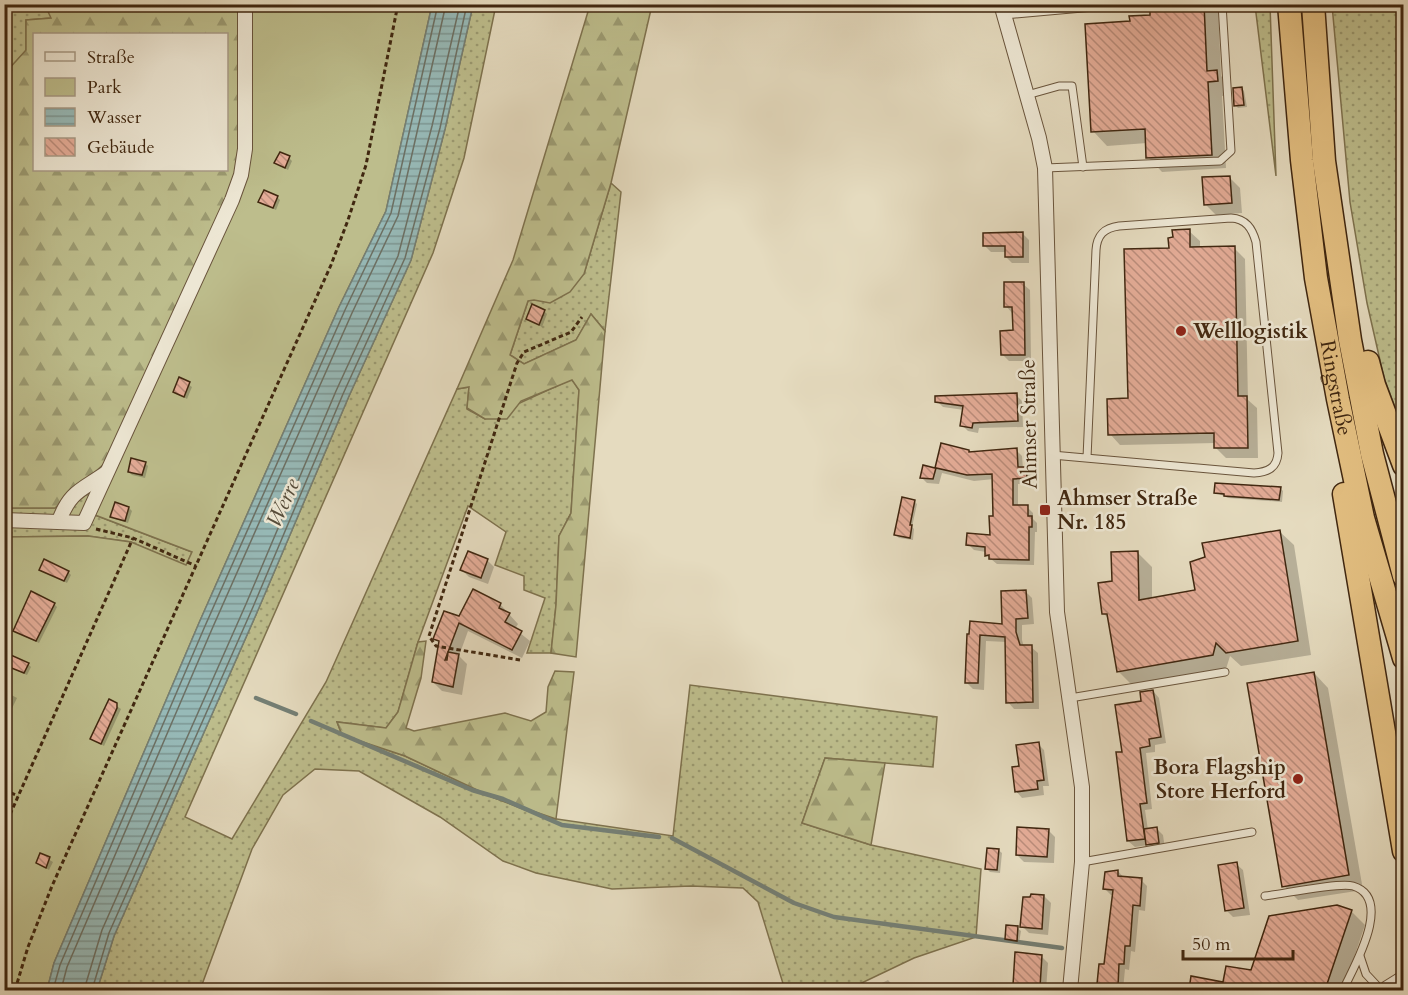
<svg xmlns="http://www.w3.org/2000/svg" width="1408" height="995" font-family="Cardo,serif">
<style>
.grass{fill:url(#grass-dots);stroke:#7e724e;stroke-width:1.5}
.forest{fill:url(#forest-firs);stroke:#7e724e;stroke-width:1.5;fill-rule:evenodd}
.green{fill:#bdbd8c;stroke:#7e724e;stroke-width:1.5}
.water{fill:url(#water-rules);stroke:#747f75;stroke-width:1.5}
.shadow{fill:#0003}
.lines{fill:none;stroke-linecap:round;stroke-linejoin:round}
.shore{stroke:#6c7064;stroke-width:1.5}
.stream{stroke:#747f75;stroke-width:4.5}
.building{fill:url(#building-back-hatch);stroke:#402710;stroke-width:1.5}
.service-casing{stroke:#69543c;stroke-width:9}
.minor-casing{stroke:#69543c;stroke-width:16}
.tertiary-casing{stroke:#69543c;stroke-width:20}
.trunk-casing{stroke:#402710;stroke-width:25}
.path{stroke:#402710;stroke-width:3;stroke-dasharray:4.5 3;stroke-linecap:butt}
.service{stroke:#eee8d5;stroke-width:7}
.minor{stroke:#eee8d5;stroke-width:14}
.tertiary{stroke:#eee8d5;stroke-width:18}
.trunk{stroke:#e2be80;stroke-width:22}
.poi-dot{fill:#8f2418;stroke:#eee8d5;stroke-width:2}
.labels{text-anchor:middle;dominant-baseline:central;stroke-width:5;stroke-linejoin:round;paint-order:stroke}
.poi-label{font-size:21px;font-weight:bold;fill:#402710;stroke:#eee8d5;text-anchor:start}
.street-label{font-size:21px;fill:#402710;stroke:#eee8d5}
.water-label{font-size:22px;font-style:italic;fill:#564c3a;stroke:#eee8d5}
</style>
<defs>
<pattern id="grass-dots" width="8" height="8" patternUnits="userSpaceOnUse" patternTransform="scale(1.5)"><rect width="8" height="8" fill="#bdbd8c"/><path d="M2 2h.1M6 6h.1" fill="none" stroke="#9b9a71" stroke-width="1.8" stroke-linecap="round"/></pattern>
<pattern id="forest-firs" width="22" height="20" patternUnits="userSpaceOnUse" patternTransform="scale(1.5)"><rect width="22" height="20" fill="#bdbd8c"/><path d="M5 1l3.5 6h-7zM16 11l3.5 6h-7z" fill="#9b9a71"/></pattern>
<pattern id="water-rules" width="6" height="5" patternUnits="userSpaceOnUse" patternTransform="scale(1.5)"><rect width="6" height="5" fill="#97bab8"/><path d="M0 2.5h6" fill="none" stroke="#7d9794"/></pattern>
<pattern id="building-back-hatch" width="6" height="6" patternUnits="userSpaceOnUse" patternTransform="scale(1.5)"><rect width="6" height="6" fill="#e4ac97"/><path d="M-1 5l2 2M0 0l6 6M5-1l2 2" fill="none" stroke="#ba8c7a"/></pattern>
</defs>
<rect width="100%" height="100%" fill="#e5dbbf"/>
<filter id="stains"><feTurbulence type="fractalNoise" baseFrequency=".00333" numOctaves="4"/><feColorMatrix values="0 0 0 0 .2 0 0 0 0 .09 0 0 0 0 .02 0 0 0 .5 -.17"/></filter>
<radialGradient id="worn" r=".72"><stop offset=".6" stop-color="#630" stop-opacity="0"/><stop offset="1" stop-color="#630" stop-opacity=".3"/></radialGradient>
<g class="grass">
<path d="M5,5h40l7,13 -26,2v31l-19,20 -2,16z"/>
<path d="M473,5h23l-32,153 -31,95 -248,564 47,22 94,-157 131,-293 12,-2 -2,22 18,10 87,-40 7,11 -8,123 -12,23 -3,69 -5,48h-24l18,-55 -21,-8v-14l-29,-11 11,-33 -38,-26 -50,136 -20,70 -12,16 -49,-6 5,13 63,21 87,41 51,20 130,19 17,-151 247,32 -4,50 -108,-9 -23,65 69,22 110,24 -5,68 -62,21 -67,32h-62l-27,-88 -15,-14 -52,-2 -79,3 -76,-16 -33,-12 -63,-44 -81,-46 -44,-2 -32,26 -31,54 -52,141h-103l17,-54 144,-326 91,-214 62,-136 34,-131z"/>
<path d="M1255,5h15l6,171z"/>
<path d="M1332,5h71l1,314 -5,2 5,16 -1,92 -19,-51 -17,-75 -17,-101z"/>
<path d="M251,147l-156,368 97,37 -6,14 -55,-24 -43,-6 -83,1 -1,-29h51z"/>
<path d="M611,183l10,9 -16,139 -14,-17 -15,26 -52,24 -14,-9 18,-54 56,-27z"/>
</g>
<g class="forest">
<path d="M45,5h193l2,144 -4,25 -8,23 -123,266 -50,45h-50l-1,-421 3,-16 19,-21v-30l25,-2zM34,34h192v136h-192z"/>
<path d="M590,5h62l-41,178 -27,91 -14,18 -20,11 -16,-3 -6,1 -18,54 14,9 52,-24 15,-26 14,17 -29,326 -25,-4 5,-48 3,-69 12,-23 8,-123 -7,-10 -51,21 -14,18h-22l-18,-11 2,-21 -12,2 56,-129z"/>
<path d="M426,641l-5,37 -15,50 8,3 91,-18 26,8 15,-9 2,-25 7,-16 19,1 -18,147 -64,-22 -87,-41 -63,-21 -5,-13 49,6 12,-16 20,-70z"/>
<path d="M825,758l60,5 -14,82 -69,-22z"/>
</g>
<path class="green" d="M251,5h181l-46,206 -47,96 -140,316 -145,340 -7,27h-42l-1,-453 84,-1 43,6 55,23 6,-13 -97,-37 140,-309z"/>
<path class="water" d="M432,5h41l-28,124 -34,131 -62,136 -91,214 -144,326 -17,54h-50l7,-27 145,-340 140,-316 47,-96z"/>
<g class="shadow">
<path d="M1151,4h67l3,72 10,10v9l-9,1 4,72 -64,4 -14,-15 -1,-14 -40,3 -14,-15 38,-108 21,-7z"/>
<path d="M1241,88l3,3 3,16 -9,1 -3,-3z"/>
<path d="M289,158l3,3 -4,9 -12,-7z"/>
<path d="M1229,177l11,11 2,25 -26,2 -11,-11z"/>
<path d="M277,197l3,3 -4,10 -16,-8z"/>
<path d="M1189,231l11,10v8l34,-1 11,11 3,141 9,8 1,50h-32l-10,-10v-5l-96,2 -10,-11 19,-34 41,-151z"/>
<path d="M1023,234l6,6v23h-17l-6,-6v-5h-15l-6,-6z"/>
<path d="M1023,284l7,6 1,71h-22l-7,-7 12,-22 -2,-19 -6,-7z"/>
<path d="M544,311l3,3 -5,13 -14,-8z"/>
<path d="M180,379l12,8 -5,12 -13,-8z"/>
<path d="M1016,395l6,6 1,26 -44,1 -1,5 -10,-2 -6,-6 2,-15 -21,-3 -6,-6z"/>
<path d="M942,445l28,8 46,-3 6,6 1,13h3l6,5v9l-14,1v23h9l6,6v6l4,4v9h-2l-1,33 -37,-1 -11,-9v-3l-12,-2 -6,-6 23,-7 4,-20 -1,-38 -20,2 -32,-8 -3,11 -12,-1 -6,-6 3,-10 12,2z"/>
<path d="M145,463l3,3 -3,12 -13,-3 -3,-3z"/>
<path d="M1280,488l3,3 -1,11 -54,-4 -13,-6z"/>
<path d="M914,501l3,3 -5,23 2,2 -1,11 -14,-2 -3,-3z"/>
<path d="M129,508l3,3 -4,12 -13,-4 -3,-3z"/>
<path d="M1280,532l14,13 17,110 -70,11 -11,-10 -4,13 -94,16 -14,-14 -8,-51 -6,-6 9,-31 25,-30 14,14v32l44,-7z"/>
<path d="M487,560l7,7 -6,17 -19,-7 -7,-7z"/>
<path d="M41,569l27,3 3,3 -4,8z"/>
<path d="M1026,592l6,6 2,26 -12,1v15l2,7h7l7,6 1,56h-25l-6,-7 -1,-60 -21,-1 -2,49 -11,-1 -7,-7 2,-47 35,-9z"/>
<path d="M54,604l3,3 -18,36 -25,-12z"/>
<path d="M500,604l18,20 -3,5 15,12 -8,17 -54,-27 -9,25 8,8 -5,31 -20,-4 -9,-9 7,-39 -5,-4 25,-21z"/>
<path d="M28,664l3,3 -4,8 -23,-10z"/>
<path d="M1314,673l14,15 35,202 -65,10 -14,-14z"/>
<path d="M4,691l13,7 -13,27z"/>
<path d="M1153,691l6,7 7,45 -11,2v7l-9,1 6,56 -7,1 3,20 8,-2 7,7 2,14 -11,2 -6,-6 -13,2 -7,-6 -4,-88 19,-51z"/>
<path d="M109,701l12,8 -17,37 -12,-8z"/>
<path d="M1038,744l6,6 5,36h-6l1,9 -22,3 -6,-7 4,-24z"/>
<path d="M1048,830l7,7 -1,26 -30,-1 -7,-7z"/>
<path d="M998,850l4,3 -2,20 -10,-1 -3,-3z"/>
<path d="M41,855l12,7 -4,8 -11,-7z"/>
<path d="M1236,864l7,6 7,45 -17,2 -7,-7z"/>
<path d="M1118,871l6,7 17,2 6,6 -2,25 -6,-1 -4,42 -4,-1 -2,19 -4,-1 -2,21h-24l1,-24h6l8,-71h-3l-6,-6z"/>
<path d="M1044,896l7,7 -3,32 -19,-2 -7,-7 10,-27z"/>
<path d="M1351,911l14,14 -22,65h-153l2,-12 33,5 27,-11z"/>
<path d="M1017,928l4,3 -2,12 -10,-1 -3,-3z"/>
<path d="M1041,956l7,7 -2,27h-25l-6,-5z"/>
<path d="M888,980l7,8 8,-4 7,6h-42z"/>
</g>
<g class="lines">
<g class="shore">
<path d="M53,990l7,-25 145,-339 140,-316 46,-97 47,-209"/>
<path d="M61,990l6,-23 145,-338 140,-316 46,-97 48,-212"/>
<path d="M84,990l18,-60 144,-326 90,-213 62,-135 34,-130 28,-122"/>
<path d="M92,990l17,-57 144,-326 90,-213 62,-136 35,-130 27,-124"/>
</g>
<g class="stream">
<path d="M256,698l40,16"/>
<path d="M311,721l161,69 31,9 59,26 97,12"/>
<path d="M672,838l122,65 40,14 228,31"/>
</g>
</g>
<g class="building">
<path d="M1150,4h54l3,67 10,-1 1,11 -10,1 4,73 -66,3 -1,-29 -54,3 -6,-108 45,-3 -1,-5 21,-1z"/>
<path d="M1242,87l2,18 -10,1 -1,-18z"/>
<path d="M280,152l10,4 -5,12 -11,-5z"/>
<path d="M1230,176l2,27 -28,2 -2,-28z"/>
<path d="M264,190l14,6 -5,12 -15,-6z"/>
<path d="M1190,229v18l45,-1 3,150h9l1,52h-34v-15l-106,2 -1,-36 21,-1 -4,-149 45,-1 -1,-10 5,-1 -1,-7z"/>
<path d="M1023,232v25h-18v-11h-22v-13z"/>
<path d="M1004,282h20l1,73h-24l-1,-24 13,-1 -1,-23h-8z"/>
<path d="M532,304l13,6 -6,15 -13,-6z"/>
<path d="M179,377l11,5 -6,15 -11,-5z"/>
<path d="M1017,393l1,28 -45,2 -1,5 -12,-2 3,-20 -28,-4v-6z"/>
<path d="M941,443l28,7v2l48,-4 1,19h8l1,11 -14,1v26h15v11h4v11h-3v33l-40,-1v-4l-4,1v-9l-19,-2 1,-12 23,2 -1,-19h4l-1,-42 -25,1 -31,-7 -3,11 -13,-1 3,-13 12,3z"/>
<path d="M131,458l15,4 -4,13 -14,-3z"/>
<path d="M1215,483l66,4 -2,13 -55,-4v-2l-10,-1z"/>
<path d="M902,497l13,3 -5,25h2l-2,13 -16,-3z"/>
<path d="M115,502l14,5 -4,14 -15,-4z"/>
<path d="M1280,530l18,111 -72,12 -10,-10 -3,12 -96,17 -10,-58h-5l-4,-31 14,-2 -1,-29 27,-1 1,49 56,-10 -5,-28 15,-5 -3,-14z"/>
<path d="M468,551l20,8 -7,19 -21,-8z"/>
<path d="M44,559l25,12 -5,10 -25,-11z"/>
<path d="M473,589l28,14 -2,5 11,5 -5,9 17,9 -10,19 -53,-27 -14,37h2l1,-8 11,2 -6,33 -21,-5 7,-41 -6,-2 11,-28 15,5z"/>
<path d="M1026,590l2,28 -12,1v13l4,13h12l1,57 -27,1 -1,-66 -25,-2 -2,48h-13l2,-49h2l1,-13 32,3 -1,-33z"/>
<path d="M31,591l24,12 -19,38 -23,-10z"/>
<path d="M4,652l25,11 -5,10 -20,-8z"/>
<path d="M1314,672l35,203 -67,12 -35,-204z"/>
<path d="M1153,690l8,47 -12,2 1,7 -10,2 7,55 -7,1 5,35 -18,2 -11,-89h6l-7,-47 26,-4 -1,-9z"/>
<path d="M109,699l8,4v5l-16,36 -11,-5z"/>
<path d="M1039,742l5,38 -7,1 1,8 -23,3 -3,-25 7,-1 -3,-21z"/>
<path d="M1017,827l32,2 -2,28 -31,-2z"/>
<path d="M1157,827l2,16 -13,2 -2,-16z"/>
<path d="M987,848l12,1 -2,21 -12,-1z"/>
<path d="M40,853l10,4 -4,11 -10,-5z"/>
<path d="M1237,862l7,46 -19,3 -7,-46z"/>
<path d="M1118,870v6l24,2 -2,28 -7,-1 -3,41h-5l-1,18h-5l-1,22 -21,-2 2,-20h5l9,-74 -10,-1 2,-17z"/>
<path d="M1031,894l13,1 -2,34 -22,-2 3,-30h7z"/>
<path d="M1337,905l15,5 -27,80h-136l2,-14 32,6 3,-16 25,4 18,-54z"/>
<path d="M1006,925l12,1 -1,15 -12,-2z"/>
<path d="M1015,952l27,3 -2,32 -27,-2z"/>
</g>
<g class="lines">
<g class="service-casing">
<g id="service">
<path d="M1004,15l123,-11"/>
<path d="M1027,95l32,-9h13l11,81"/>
<path d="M1045,168l175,-7 11,-10 -9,-147"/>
<path d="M1052,455l202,18c14,-1 23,-5 24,-20l-22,-211c-4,-14 -10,-23 -25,-24l-112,8c-15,2 -22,9 -23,24l-9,208"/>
<path d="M1070,698l155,-26"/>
<path d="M1082,862l170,-30"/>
<path d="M1265,896c18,-2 74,-14 88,-10 40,12 3,77 -8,100v4"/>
<path d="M1360,956l6,18 15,16"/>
</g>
</g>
<g class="minor-casing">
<g id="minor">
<path d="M1001,4l38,134 6,30 12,444 25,175v75l-12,128"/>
<path d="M4,520l80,3 148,-323 9,-25 4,-26v-145"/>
<path d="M59,521c11,-30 23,-31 47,-48"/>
</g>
</g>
<g class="tertiary-casing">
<path id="tertiary" d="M1388,990l16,-10"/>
</g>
<g class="trunk-casing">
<g id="trunk">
<path id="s1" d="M1289,4l13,156 14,118 22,121 25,119 41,140"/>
<path d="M1313,4l11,157 26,179 22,114 32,122"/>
<path d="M1368,362l6,23 30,80"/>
<path d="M1344,494l60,357"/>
</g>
</g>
<g class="path">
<path d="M96,529l37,9 63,28"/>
<path d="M4,547l7,-15"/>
<path d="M520,660l-84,-14 -7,-10 88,-273 7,-11 47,-20 11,-15"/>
<path d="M4,790l14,6"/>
<path d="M4,828l129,-290"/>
<path d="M15,990l13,-43 24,-61 279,-621 17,-45 18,-55 32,-161"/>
</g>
<use href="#service" class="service"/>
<use href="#minor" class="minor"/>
<use href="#tertiary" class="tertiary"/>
<use href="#trunk" class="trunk"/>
</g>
<g class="poi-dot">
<circle cx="1181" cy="331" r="6"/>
<rect x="1039" y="504" width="12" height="12" rx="3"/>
<circle cx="1298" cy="779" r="6"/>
</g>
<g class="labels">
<g class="poi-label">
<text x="1193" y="331">Welllogistik</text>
<text x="1057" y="498">Ahmser Straße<tspan x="1057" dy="24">Nr. 185</tspan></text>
<text x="1286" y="767" text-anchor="end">Bora Flagship<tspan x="1286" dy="24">Store Herford</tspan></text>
</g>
<g class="street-label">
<text stroke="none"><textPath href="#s1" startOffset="387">Ringstraße</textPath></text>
<text transform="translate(1029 424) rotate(-91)">Ahmser Straße</text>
</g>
<g class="water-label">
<text transform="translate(283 503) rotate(-66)">Werre</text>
</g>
</g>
<rect width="1408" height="995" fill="none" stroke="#e5dbbf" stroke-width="24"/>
<rect x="6" y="6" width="1396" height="983" fill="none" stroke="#402710" stroke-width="3"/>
<rect x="12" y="12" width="1384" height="971" fill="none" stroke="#402710" stroke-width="1.5"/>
<rect x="33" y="33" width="195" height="138" fill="#eee8d5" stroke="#a89b86" stroke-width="1.5"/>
<rect x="45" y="52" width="30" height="9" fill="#eee8d5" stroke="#a89b86" stroke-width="1.5"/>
<text x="87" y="63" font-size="18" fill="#402710">Straße</text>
<rect x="45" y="78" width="30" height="18" fill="#bdbd8c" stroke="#a89b86" stroke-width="1.5"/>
<text x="87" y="93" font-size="18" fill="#402710">Park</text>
<rect x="45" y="108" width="30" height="18" fill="url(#water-rules)" stroke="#a89b86" stroke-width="1.5"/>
<text x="87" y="123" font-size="18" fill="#402710">Wasser</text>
<rect x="45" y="138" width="30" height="18" fill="url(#building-back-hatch)" stroke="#a89b86" stroke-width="1.5"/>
<text x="87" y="153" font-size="18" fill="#402710">Gebäude</text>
<path d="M1183 950v9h110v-9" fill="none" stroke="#402710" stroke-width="3"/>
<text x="1192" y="950" font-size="18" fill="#402710" stroke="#eee8d5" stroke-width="4.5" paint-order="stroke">50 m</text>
<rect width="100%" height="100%" filter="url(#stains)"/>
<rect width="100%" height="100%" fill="url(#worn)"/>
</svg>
